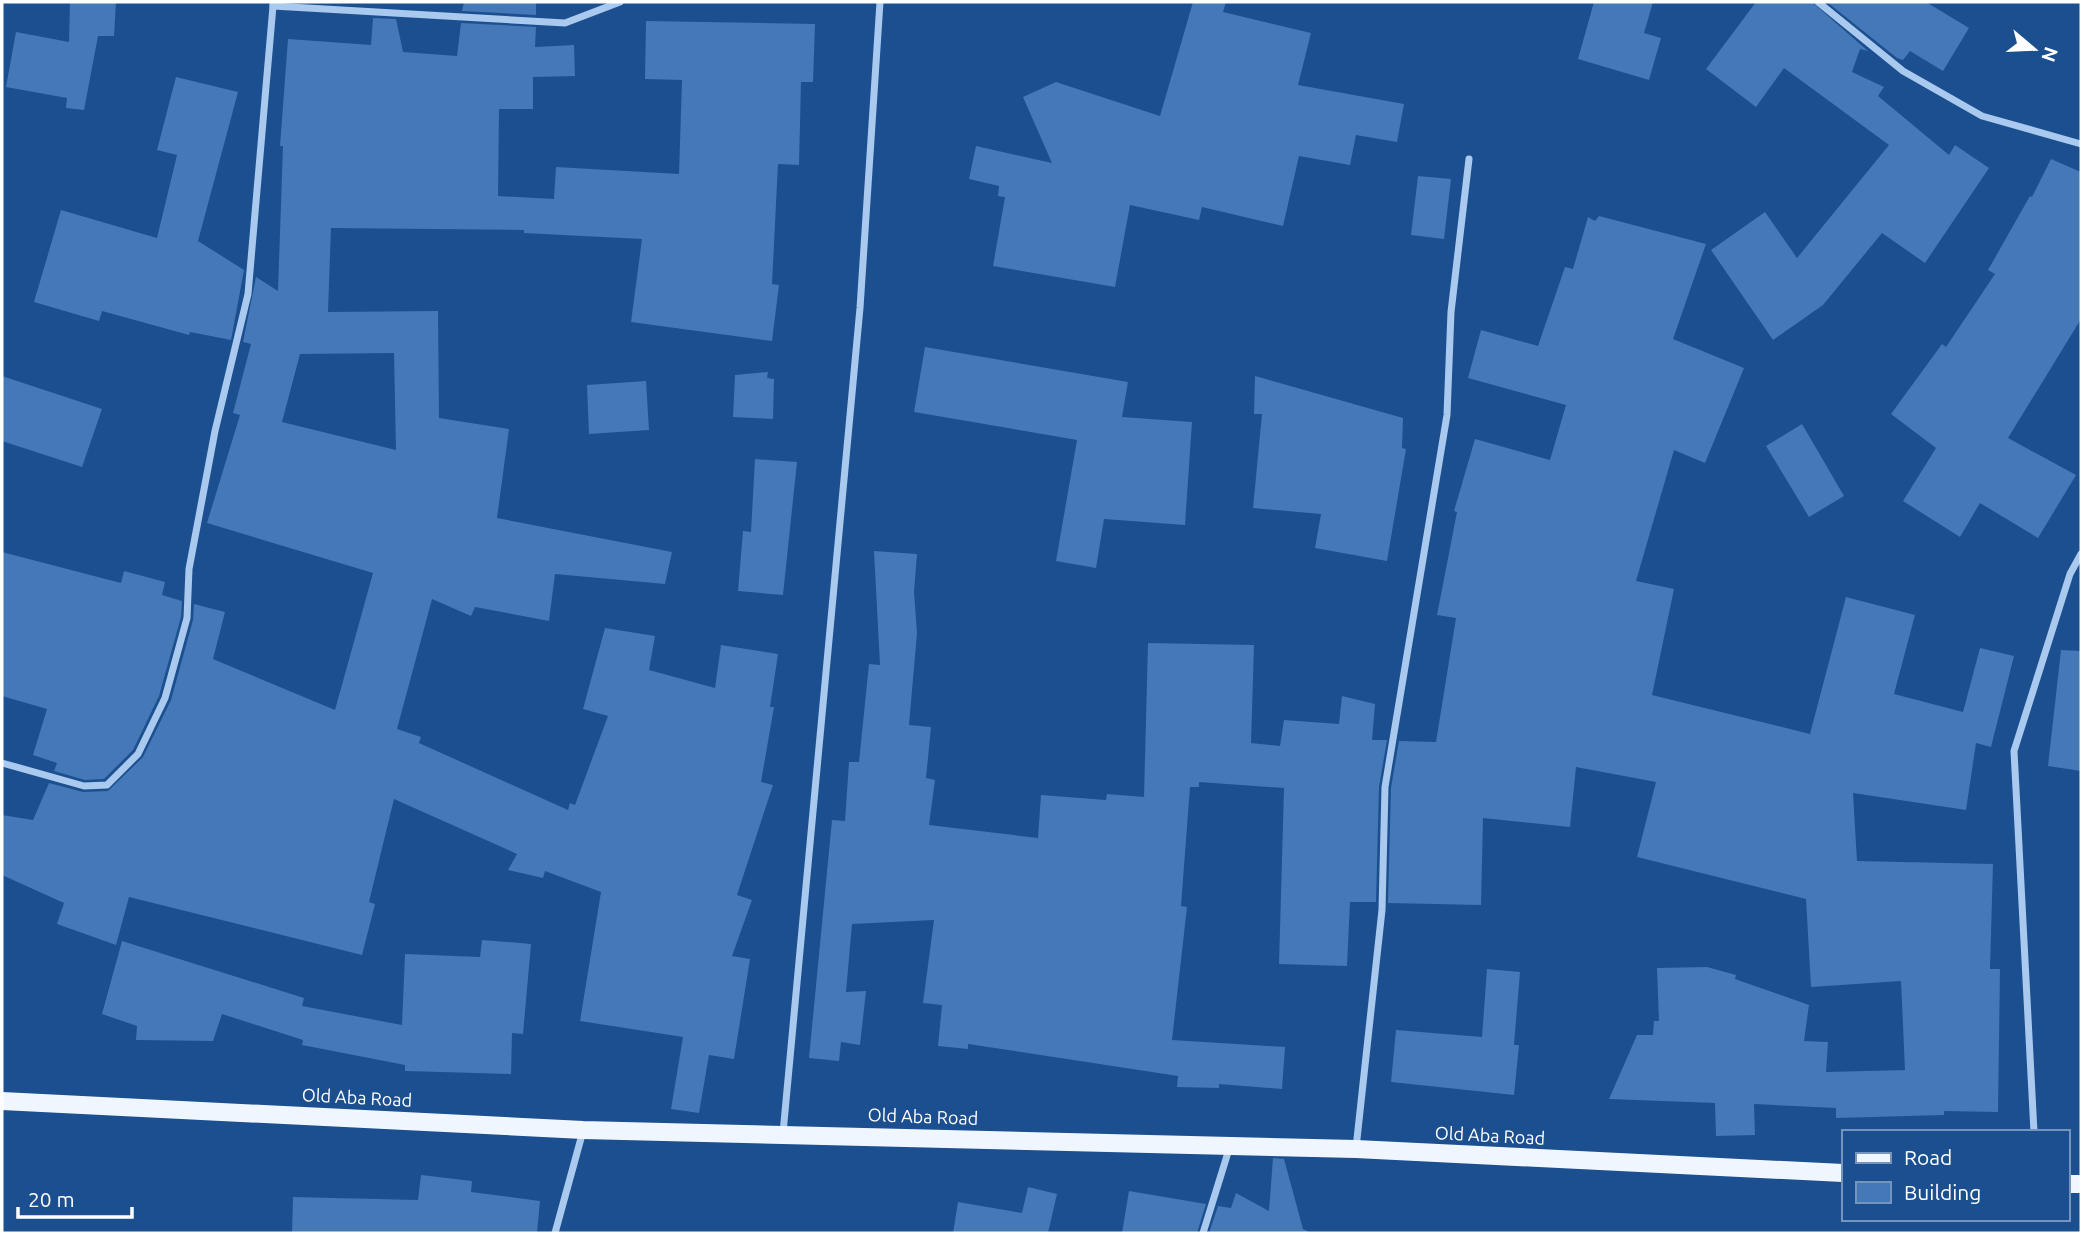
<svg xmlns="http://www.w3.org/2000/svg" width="2083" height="1235" font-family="Ubuntu,sans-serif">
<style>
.building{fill:#4478b7;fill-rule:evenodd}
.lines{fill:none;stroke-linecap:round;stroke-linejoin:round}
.minor{stroke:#a9c9ee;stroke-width:7}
.primary{stroke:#f0f6ff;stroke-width:18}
.labels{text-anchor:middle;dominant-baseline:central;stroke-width:7;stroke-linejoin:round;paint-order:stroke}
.street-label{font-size:18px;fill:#fff;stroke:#1b4f8f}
</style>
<rect width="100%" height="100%" fill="#1b4f8f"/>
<g class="building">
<path d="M70,2h46l-2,34h-16l-14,74 -18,-2 1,-10 -61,-11 10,-55 53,10z"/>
<path d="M464,2h72v13l-74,-4z"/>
<path d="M1193,2h33l-3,10 88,21 -13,52 106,19 -7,38 -41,-7 -6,30 -51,-9 -16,70 -81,-19 -3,13 -69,-15 -15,82 -122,-21 12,-69 -7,-1 1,-10 -30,-7 7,-33 76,17 -29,-66 33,-15 104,34z"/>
<path d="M1594,2h59l-9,31 17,5 -12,42 -71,-21z"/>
<path d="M1756,2h56l56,49 -8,-2 -8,23 32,15 -6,9 71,59 6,-10 34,23 -64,95 -43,-30 -59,72 -50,35 -62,-90 54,-38 32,46 92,-113 -105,-77 -28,39 -50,-38z"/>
<path d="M1827,2h99l43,26 -26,43 -33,-20 -7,9 -6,-2z"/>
<path d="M373,18l23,1 7,33 54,4 4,-33 75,4 -1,20 39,-2 1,31 -42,1v32h-34l-1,87 56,3 2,-32 123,7 3,-94 -37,-1 1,-58 169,3 -2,58h-12l-2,83 -21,-1 -6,120 7,1 -7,56 -141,-19 11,-83 -118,-6v-3l-193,-2 -3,84 110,-1 1,107 70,11 -12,89 175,34 -7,32 -110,-10 -6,47 -74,-14 -4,9 -39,-17 -35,130 24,8 -2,6 149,67 2,-7 5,2 33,-89 -25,-7 22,-81 50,8 -6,34 66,18 6,-43 57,9 -8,53h4l-13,75 12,3 -36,110 15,5 -20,56 18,3 -16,100 -25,-4 -10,58 -28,-4 12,-72 -103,-16 21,-129 -56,-21 -2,7 -35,-8 9,-16 -123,-55 -25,103 6,2 -13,51 -233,-58 -13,48 -59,-21 7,-21 -62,-28v-60l31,5 16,-37 34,9 25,-1 35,-34 28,-57 22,-80 1,-16 31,8 -12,47 122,51 38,-137 -166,-50 33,-108 -7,-2 18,-69 -8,-2 13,-65 22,14 5,-145h-3l8,-107 83,6zM394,353l2,97 -114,-28 18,-68z"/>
<path d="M176,77l62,15 -40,149 46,29 -13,70 -41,-8 -1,3 -87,-24 -3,10 -65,-19 27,-92 96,28 20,-83 -20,-5z"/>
<path d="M2051,159l30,13v147l-73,119 68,37 -38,63 -58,-35 -20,34 -57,-36 33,-53 -45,-34 51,-70 4,3 49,-73 -7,-4 42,-74 2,1z"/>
<path d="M1418,176l33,3 -7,60 -33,-4z"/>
<path d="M1599,216l107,28 -33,95 71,29 -39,95 -31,-13 -38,131 38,8 -22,106 158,39 36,-137 69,18 -21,79 69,18 17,-64 34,8 -23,91 -15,-4 -10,67 -113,-17 4,68 136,3 -3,105h10l-2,143 -54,-1v4l-108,3v-10l-82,-4 1,31 -39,1 -1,-33 -106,-4 28,-64h16l1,-14h5l-2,-53 50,-1 29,8 -1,4 74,26 -5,36 24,1 -2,30 79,-2 -4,-89 -90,6 -5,-88 -169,-42 19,-75 -80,-15 -6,60 -87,-9 -2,87 -93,-2 3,-115 8,-47 37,1 20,-124 -19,-3 20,-103 -3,-1 21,-72 75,21 16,-55 -98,-27 13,-48 57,16 27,-79 8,2 15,-52 7,4z"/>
<path d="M925,347l203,35 -6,35 70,5 -7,103 -81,-6 -8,49 -40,-7 21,-121 -163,-28z"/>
<path d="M768,372l-1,6 7,1 -1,40 -40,-2 2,-42z"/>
<path d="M2,376l100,33 -20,58 -80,-26z"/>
<path d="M1255,376l148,42 -1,30 4,1 -19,112 -72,-13 6,-34 -68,-6 9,-94h-8z"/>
<path d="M646,381l3,49 -60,4 -2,-49z"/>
<path d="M1802,424l42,72 -35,21 -43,-71z"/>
<path d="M755,459l42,3 -14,133 -45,-4 5,-60 8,1z"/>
<path d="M874,551l43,3 -3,38 3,41 -8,92 22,2 -5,51 9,2 -6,45 109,13 3,-43 65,5 1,-6 37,3 4,-154 106,2 -3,98 29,3 4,-26 55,4 3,-28 33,8 -3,36h15l-8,47 -3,115h-26l-3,64 -68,-2 5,-176 -85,-6v5h-9l-9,119 6,1 -15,133 113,7 -3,42 -63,-5v4l-42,-1 1,-11 -210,-32v5l-30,-3 4,-41 -19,-2 11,-83 -82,4 -6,68 20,-1 -6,54 -19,-3 -2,19 -30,-3 23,-238 13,1 4,-59h10l10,-98 11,1z"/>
<path d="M2,552l119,31 3,-12 41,11 -3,13 20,6 -1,16 -22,79 -26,54 -29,29 -19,1 -31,-9 3,-8 -24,-8 14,-46 -45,-13z"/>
<path d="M2061,650l20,1v120l-33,-5z"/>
<path d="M482,940l49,4 -8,90 -11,-1 -1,41 -106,-3v-6l-103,-20 1,-5 -81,-26 -9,27 -77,-1 1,-14 -35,-12 20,-73 182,57 -2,8 100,19 3,-71 75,3z"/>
<path d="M1487,969l33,3 -6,73h5l-5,50 -123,-13 5,-52 86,7z"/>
<path d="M1273,1158l11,1 19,70 8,4h-102l9,-27 13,2 5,-15 33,18z"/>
<path d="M421,1175l51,6 -1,11 69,9 -3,32h-245l1,-36 125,3z"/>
<path d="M1028,1187l29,7 -9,39h-95l5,-31 64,11z"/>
<path d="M1129,1191l77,13 -9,29h-75z"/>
</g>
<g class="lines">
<g class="minor">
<path d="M273,2v4l292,17 55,-21"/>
<path d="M1818,2l85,69 79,45 99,28"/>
<path d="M2,763l82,23 23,-1 31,-31 27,-56 22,-80 2,-49 26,-138 33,-137 25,-288"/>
<path d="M2034,1132l-20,-381 56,-177 11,-20"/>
<path d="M783,1133l77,-825 20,-306"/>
<path d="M1356,1148l26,-238 3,-123 62,-372 4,-103 18,-153"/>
<path d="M555,1233l28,-102"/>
<path d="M1203,1233l27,-87"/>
</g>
<g class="primary">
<path d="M2,1101l581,29 773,19 487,24"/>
<path d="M2067,1184h14"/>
</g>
</g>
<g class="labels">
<g class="street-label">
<text transform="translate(357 1097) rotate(3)">Old Aba Road</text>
<text transform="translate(923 1116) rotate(2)">Old Aba Road</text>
<text transform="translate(1490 1135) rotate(3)">Old Aba Road</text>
</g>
</g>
<rect width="2083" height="1235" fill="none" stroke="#ffffff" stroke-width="7"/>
<rect x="1842" y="1130" width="228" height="91" fill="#1b4f8f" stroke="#7695bc" stroke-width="2"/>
<rect x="1856" y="1153" width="35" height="10" fill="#f0f6ff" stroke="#7695bc" stroke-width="2"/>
<text x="1904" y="1165" font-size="21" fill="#ffffff">Road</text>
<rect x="1856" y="1182" width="35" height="21" fill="#4478b7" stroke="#7695bc" stroke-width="2"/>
<text x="1904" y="1200" font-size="21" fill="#ffffff">Building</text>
<g transform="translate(2034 49) rotate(109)" stroke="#1b4f8f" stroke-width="5" paint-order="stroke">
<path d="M0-5L12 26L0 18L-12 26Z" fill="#ffffff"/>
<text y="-10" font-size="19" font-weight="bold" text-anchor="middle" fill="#ffffff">N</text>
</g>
<path d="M18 1207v10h114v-10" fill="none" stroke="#ffffff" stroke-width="3.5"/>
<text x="28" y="1207" font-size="21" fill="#ffffff" stroke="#1b4f8f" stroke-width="5" paint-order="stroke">20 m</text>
</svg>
